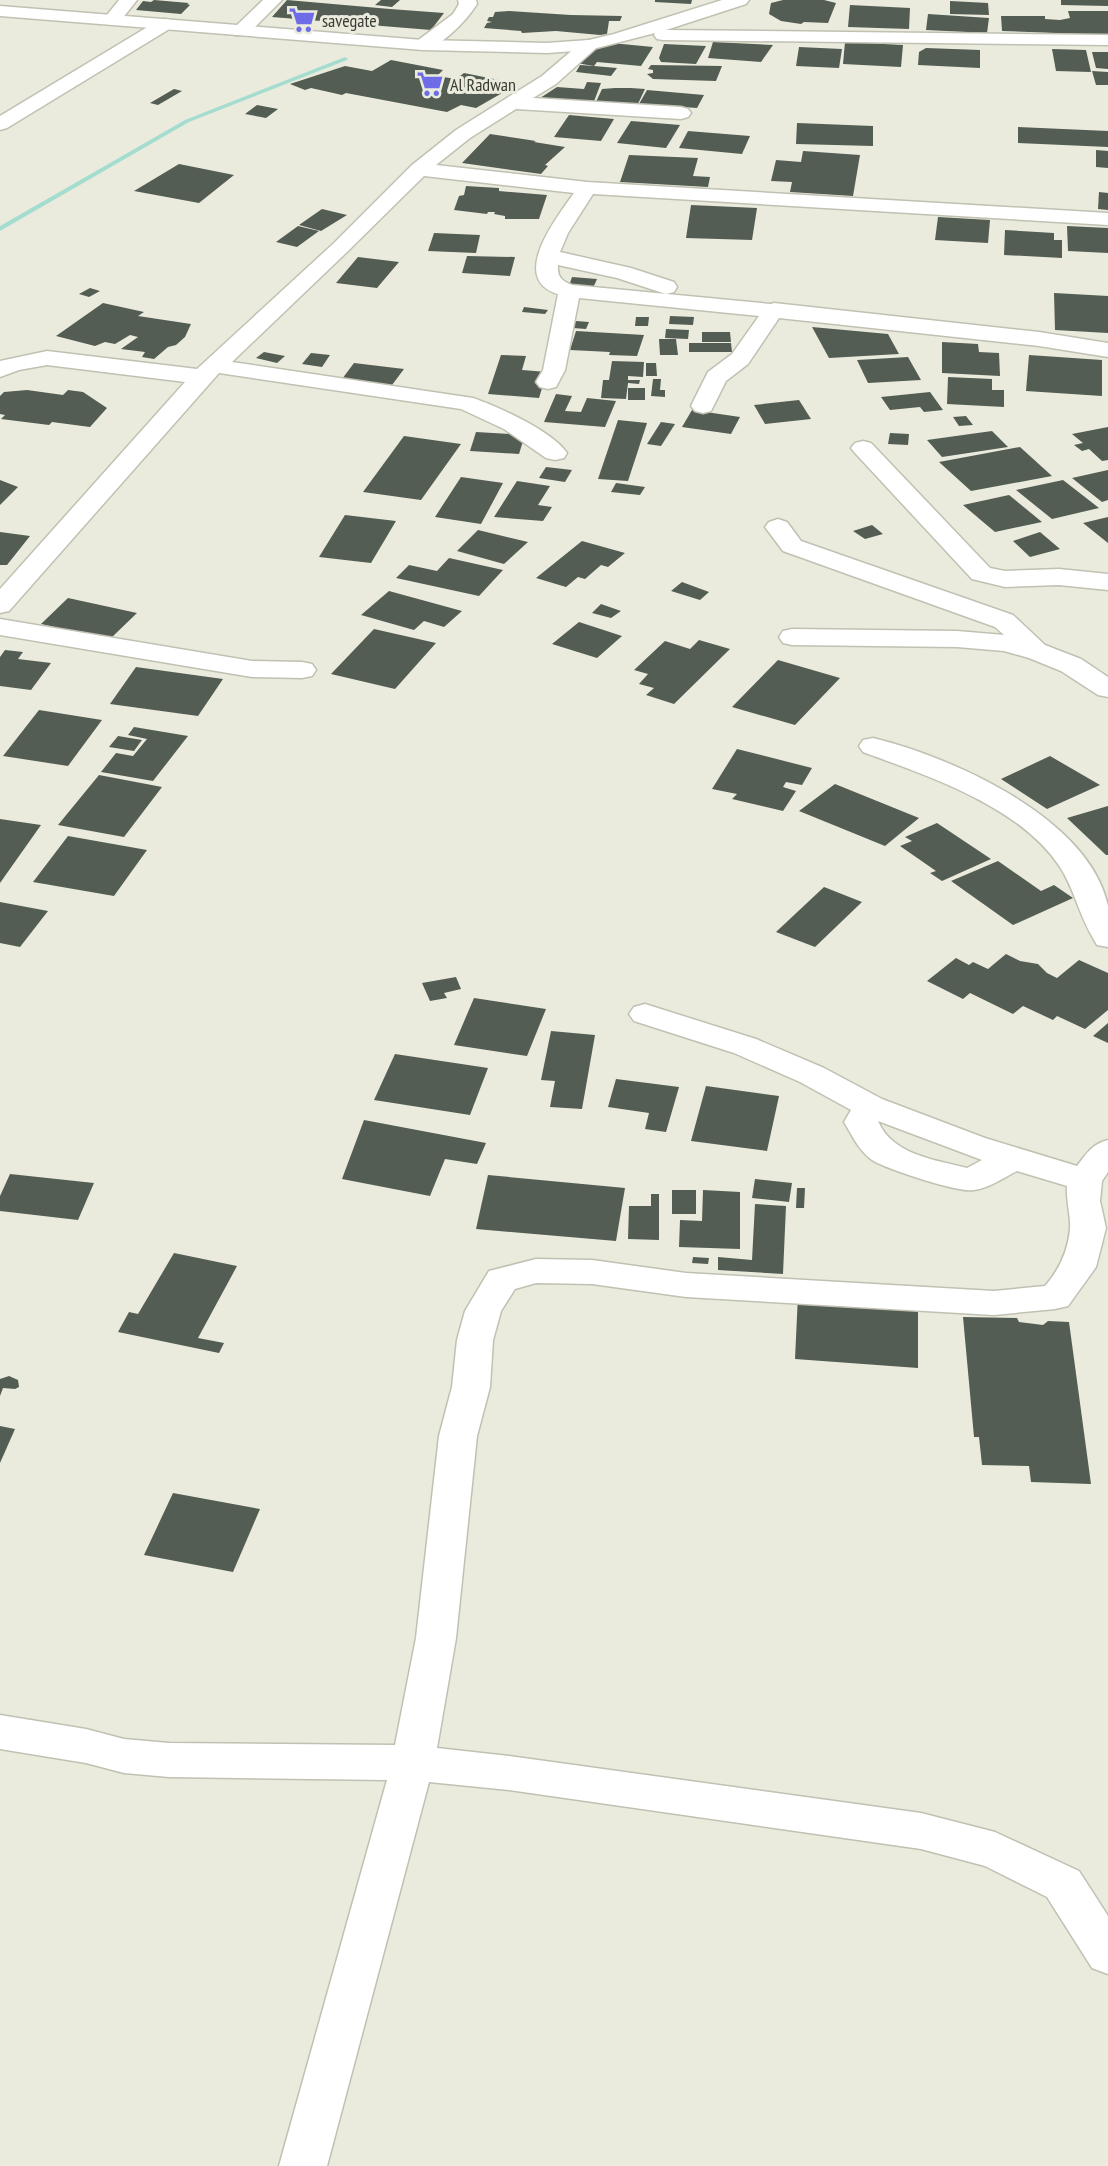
<svg xmlns="http://www.w3.org/2000/svg" width="1108" height="2166" font-family="'PT Sans Narrow',sans-serif">
<style>
.lines{fill:none;stroke-linecap:round;stroke-linejoin:round}
.stream{fill:#a4ddcf;fill-rule:evenodd}
.building{fill:#535d53}
.street-casing{stroke:#c0c1b2;stroke-width:3}
.secondary-casing{stroke:#c0c1b2;stroke-width:3}
.street{fill:#fff;fill-rule:evenodd}
.secondary{fill:#fff;fill-rule:evenodd}
.labels{text-anchor:middle;dominant-baseline:central;stroke-width:6;stroke-linejoin:round;paint-order:stroke}
.far-poi-label{font-size:18px;fill:#3a3b35;stroke:#eaebdc;text-anchor:start}
</style>
<rect width="100%" height="100%" fill="#eaebdc"/>
<g class="lines">
<path class="stream" d="M345,57l3,2 -1,1 -158,62 -189,109v-5l185,-106z"/>
</g>
<g class="building">
<path d="M154,0l35,3 -2,1 3,1 -9,9 -45,-4 7,-9 8,1z"/>
<path d="M287,0l103,9 54,4 -13,17 -159,-13z"/>
<path d="M381,0h19l-8,7 -17,-2z"/>
<path d="M655,0h37l-1,4 -36,-2z"/>
<path d="M783,0h41l12,3 -8,20 -24,-1 -3,2 -20,-3 -12,-7 2,-11z"/>
<path d="M1061,0h47v6l-47,-1z"/>
<path d="M950,1l38,2 1,12 -39,-1z"/>
<path d="M850,5l60,3 -1,21 -61,-2z"/>
<path d="M509,11l62,4 51,1 -2,5h-11l-2,13 -7,1 -44,-4 -34,2 -1,-2 -37,-3 3,-5 5,-1 -5,-1 2,-4h4l2,-5z"/>
<path d="M1068,11h40v24l-106,-4 -1,-15h44v3l15,1 10,-2z"/>
<path d="M928,14l61,4 -2,15 -61,-3z"/>
<path d="M713,42l60,3 -12,17 -53,-4z"/>
<path d="M845,42l58,3 -2,22 -58,-3z"/>
<path d="M610,44h12l31,3 -12,19 -44,-4 -3,4 -18,-3 22,-18z"/>
<path d="M664,44l42,2 -10,18 -35,-2 -2,-4z"/>
<path d="M799,47l43,2 -3,19 -43,-2z"/>
<path d="M926,48l54,2v18l-62,-3 1,-13z"/>
<path d="M1052,49l34,1 5,22 -35,-1z"/>
<path d="M1092,52h16v17l-12,-1z"/>
<path d="M391,60l52,10 -6,6 19,3 8,-6 54,11 -42,24 -15,-3 -14,7 -101,-19 -4,2 -31,-7 -6,2 -15,-6 55,-18 27,5z"/>
<path d="M580,65l14,1 23,2 -6,8 -35,-4z"/>
<path d="M651,65l71,1 -6,15 -63,-2 -6,-5 6,-1v-3l-5,-1z"/>
<path d="M1092,71l16,1v13h-12z"/>
<path d="M587,82l14,1 -8,21 -56,-4 20,-13 27,2z"/>
<path d="M615,88h16l14,1 -9,19 -41,-4 7,-15z"/>
<path d="M174,89l8,2 -24,14 -8,-2z"/>
<path d="M647,90l57,5 -7,13 -58,-4z"/>
<path d="M257,105l21,4 -12,9 -21,-4z"/>
<path d="M569,115l45,4 -13,22 -47,-4z"/>
<path d="M631,121l49,4 -14,23 -49,-5z"/>
<path d="M797,123l76,3v20l-77,-2z"/>
<path d="M1018,127l90,4v16l-90,-4z"/>
<path d="M688,131l62,5 -8,18 -63,-6z"/>
<path d="M490,134l46,7 -2,1 31,5 -20,18 3,1 -7,8 -79,-11z"/>
<path d="M1096,150l12,1v17l-12,-1z"/>
<path d="M803,151l57,4 -7,41 -63,-4 2,-10 -21,-1 5,-21 25,2z"/>
<path d="M629,155l69,3 -5,18 17,1 -2,10 -88,-5z"/>
<path d="M179,164l55,11 -35,28 -65,-12z"/>
<path d="M466,186l33,2v3l48,4 -8,24h-34v-3l-11,-2 1,-2h-7l-1,2 -33,-4 5,-14 5,-1z"/>
<path d="M1099,192l9,1v17l-10,-1z"/>
<path d="M691,205l66,3 -5,32 -66,-2z"/>
<path d="M322,209l25,6 -26,16 -22,-6z"/>
<path d="M938,217l52,3 -2,23 -53,-3z"/>
<path d="M298,226l21,5 -22,16 -21,-5z"/>
<path d="M1067,226l41,2v25l-40,-2z"/>
<path d="M1005,230l49,3v7h8v18l-58,-3z"/>
<path d="M434,233l46,2 -4,18 -48,-2z"/>
<path d="M467,256l48,1 -5,19 -48,-3z"/>
<path d="M358,257l41,5 -22,26 -41,-5z"/>
<path d="M572,277l25,2 -4,9 -24,-2z"/>
<path d="M90,288l10,3 -11,6 -10,-3z"/>
<path d="M1054,293l54,3v37l-53,-3z"/>
<path d="M103,303l41,9 -6,4 53,8 -6,13 -9,8 -8,2 -14,12 -12,-2 3,-5 -24,-3 17,-12 -8,-2 -15,9 -10,-2 -10,4 -39,-10z"/>
<path d="M524,307l24,3 -3,4 -23,-2z"/>
<path d="M670,316l24,1 -1,8 -24,-1z"/>
<path d="M636,317h13l-1,9h-13z"/>
<path d="M576,321l13,1 -3,7 -13,-1z"/>
<path d="M812,327l76,7 11,20 -70,4z"/>
<path d="M666,329l23,1 -1,9 -23,-1z"/>
<path d="M576,331l68,4 -7,21 -28,-1 1,-3 -40,-2z"/>
<path d="M702,332h28l1,10h-29z"/>
<path d="M659,339h17l2,16h-18z"/>
<path d="M942,342l36,2 1,8 20,1 1,23 -58,-3z"/>
<path d="M689,343h42l1,9h-43z"/>
<path d="M264,352l21,4 -8,7 -21,-5z"/>
<path d="M311,353l19,2 -8,12 -20,-3z"/>
<path d="M501,355l25,1 -4,14 25,2 -8,26 -51,-4z"/>
<path d="M1029,355l73,5v36l-76,-5z"/>
<path d="M908,357l13,23 -53,3 -11,-23z"/>
<path d="M612,361l32,1 -1,15 -15,-1v4h12l-1,4 -11,-1 -2,16 -25,-1 2,-18h6z"/>
<path d="M354,363l50,6 -12,16 -50,-6z"/>
<path d="M646,363h10l1,13h-11z"/>
<path d="M948,377l44,2v11h12v17l-57,-3z"/>
<path d="M653,379h8l-1,11h5v7l-14,-1z"/>
<rect x="628" y="388" width="17" height="12"/>
<path d="M27,390l36,5 5,-5 15,2 24,16 -17,19 -38,-5 -3,3 -48,-6 4,-4 -5,-1v-18l4,-4z"/>
<path d="M930,392l13,18 -19,2 -4,-5 -30,3 -9,-13z"/>
<path d="M556,394l16,2 -7,15 16,1 6,-14 29,3 -11,26 -61,-5z"/>
<path d="M799,400l12,19 -46,5 -11,-19z"/>
<path d="M692,410l48,7 -9,17 -49,-7z"/>
<path d="M966,416l7,9 -14,1 -6,-9z"/>
<path d="M618,420l29,3 -19,58 -30,-2z"/>
<path d="M661,422l14,2 -14,22 -14,-2z"/>
<path d="M1108,427v33l-6,1 -13,-12 -7,2 -8,-6 9,-2 -11,-9z"/>
<path d="M992,431l16,16 -66,10 -15,-17z"/>
<path d="M476,432l49,3 -6,19 -49,-3z"/>
<path d="M890,433l19,1 -1,11 -20,-1z"/>
<path d="M404,436l57,8 -40,56 -58,-8z"/>
<path d="M1020,447l32,29 -81,15 -32,-29z"/>
<path d="M546,467l26,3 -7,12 -26,-4z"/>
<path d="M1108,470v30l-6,2 -30,-24z"/>
<path d="M461,477l42,6 -22,41 -46,-7z"/>
<path d="M0,480l18,7 -18,18z"/>
<path d="M1063,480l36,28 -47,11 -36,-29z"/>
<path d="M517,481l33,5 -12,19 14,2 -9,14 -49,-4z"/>
<path d="M616,483l29,4 -5,8 -29,-3z"/>
<path d="M1009,495l33,27 -47,10 -32,-27z"/>
<path d="M345,515l51,6 -25,42 -52,-6z"/>
<path d="M1108,517v26l-25,-20z"/>
<path d="M872,525l11,9 -18,5 -12,-8z"/>
<path d="M478,530l50,12 -24,22 -47,-13z"/>
<path d="M0,532l30,4 -23,29h-7z"/>
<path d="M1040,532l20,17 -30,8 -17,-16z"/>
<path d="M582,541l43,12 -17,14 -7,-2 -16,14 -7,-2 -12,10 -30,-9z"/>
<path d="M449,558l54,12 -24,26 -83,-18 13,-13 28,6z"/>
<path d="M682,582l27,10 -9,8 -29,-9z"/>
<path d="M389,591l73,20 -18,16 -20,-6 -10,9 -53,-15z"/>
<path d="M68,598l69,15 -27,26 -69,-15z"/>
<path d="M601,604l20,7 -10,7 -19,-5z"/>
<path d="M579,622l43,14 -25,22 -45,-14z"/>
<path d="M374,629l62,14 -41,46 -64,-15z"/>
<path d="M699,640l31,9 -56,55 -28,-9 8,-7 -15,-4 9,-10 -14,-4 31,-29 25,8z"/>
<path d="M5,650l18,2 -5,7 33,4 -20,27 -31,-4v-29z"/>
<path d="M778,660l62,18 -45,47 -63,-18z"/>
<path d="M136,667l87,12 -25,37 -88,-12z"/>
<path d="M39,710l63,10 -34,46 -65,-10z"/>
<path d="M134,727l54,9 -35,45 -52,-9 15,-19 17,3 14,-17 -19,-4z"/>
<path d="M118,736l24,4 -8,11 -25,-4z"/>
<path d="M737,749l75,19 -10,17 -16,-3 -3,5 13,4 -13,20 -51,-12 5,-5 -25,-5z"/>
<path d="M1050,756l50,29 -53,24 -46,-30z"/>
<path d="M99,775l63,12 -38,50 -66,-12z"/>
<path d="M835,784l84,34 -34,28 -86,-35z"/>
<path d="M1108,806v49h-2l-39,-37z"/>
<path d="M0,819l41,6 -41,58z"/>
<path d="M937,823l54,36 -49,22 -12,-8 6,-2 -36,-25 12,-5 -7,-4z"/>
<path d="M68,836l79,14 -33,46 -81,-14z"/>
<path d="M998,861l43,30 13,-6 19,13 -60,27 -62,-44z"/>
<path d="M824,887l38,15 -47,45 -39,-15z"/>
<path d="M0,902l48,9 -28,36 -20,-4z"/>
<path d="M1006,954l14,7 18,3 9,9 10,5 22,-18 29,13v37l-23,19 -28,-13 -4,4 -30,-14 -10,8 -43,-21 -7,6 -36,-18 29,-23 13,7 4,-3 15,7z"/>
<path d="M456,977l5,12 -17,4 3,5 -17,3 -8,-18z"/>
<path d="M474,998l72,11 -19,47 -73,-11z"/>
<path d="M1108,1023v20l-15,-7z"/>
<path d="M551,1031l44,4 -13,74 -32,-2 5,-26 -14,-1z"/>
<path d="M395,1054l93,14 -18,47 -96,-15z"/>
<path d="M616,1079l63,8 -13,45 -21,-3 4,-16 -41,-6z"/>
<path d="M706,1086l73,10 -12,55 -76,-10z"/>
<path d="M364,1120l122,23 -9,21 -32,-5 -15,37 -88,-17z"/>
<path d="M10,1174l84,9 -16,37 -78,-9v-15z"/>
<path d="M488,1175l137,13 -9,53 -140,-12z"/>
<path d="M755,1179l37,4 -3,19 -37,-4z"/>
<path d="M797,1188h8l-1,20h-8z"/>
<rect x="672" y="1190" width="24" height="24"/>
<path d="M703,1190l37,2v57l-61,-2 1,-27 22,1z"/>
<path d="M651,1194h8v46l-31,-1 1,-33h22z"/>
<path d="M755,1204l31,2 -3,68 -65,-4v-13l34,3z"/>
<path d="M174,1253l63,13 -39,72 26,5 -5,10 -101,-21 11,-20 9,2z"/>
<path d="M693,1257l16,1 -1,6 -16,-1z"/>
<path d="M798,1295l120,8v65l-123,-9z"/>
<path d="M963,1317l54,1 2,4 24,3 5,-4 21,1 22,162 -60,-2 -2,-16 -47,-1 -3,-28h-5z"/>
<path d="M9,1376l9,4 1,7 -4,2 -12,-1 -3,8v-17z"/>
<path d="M0,1426l15,3 -15,34z"/>
<path d="M173,1493l87,16 -27,63 -89,-17z"/>
</g>
<g class="lines">
<g class="street-casing">
<g id="street">
<path d="M119,0h18l-19,24h-12l-3,-4z"/>
<path d="M263,0h19l-35,35h-12l-3,-4 3,-4z"/>
<path d="M458,0h18l1,4c-10,16 -41,50 -60,45l-3,-4 3,-4 36,-27 6,-10z"/>
<path d="M165,19l6,1 3,4 -3,4 -164,100 -7,2v-14l159,-96z"/>
<path d="M589,40l6,1 3,4 -3,4 -39,35 -23,14 148,9 7,2 3,4 -3,4 -7,2 -165,-10 -46,29 -34,27 151,17 521,31v12l-515,-31 -25,39 -8,19 71,16 43,14 3,5 -3,5 -8,2 -49,-16 -59,-13c-1,11 3,16 14,20l199,19 3,-1 265,29 69,11v14l-69,-11 -260,-28 -31,46 -22,17 -15,30 -8,2 -8,-2 -4,-5 17,-34 24,-18 27,-38 -180,-18 -14,72 -9,17 -8,2 -8,-2 -4,-5 7,-12 15,-76c-50,-15 -1,-77 16,-101l-150,-17 -76,75 -116,111 241,36c26,9 79,33 94,55l-3,5 -9,2 -9,-2 -42,-29 -43,-20 -242,-36 -210,238 -9,2v-24l185,-207 -138,-17 -28,5 -19,7v-16l47,-10 150,18 137,-126 78,-78 44,-35 86,-54 41,-35z"/>
<path d="M863,441l8,2 119,125 15,3 54,-2 49,5v16l-49,-5 -54,2 -33,-8 -117,-126 -4,-5 4,-5z"/>
<path d="M778,519l9,3 14,19 212,74 32,30 36,14 27,18v20l-10,-2 -37,-24 -32,-13 -25,-7 -47,-4 -165,-2 -9,-2 -4,-6 4,-6 9,-2 165,2 47,4 -9,-8 -212,-76 -18,-24 4,-5z"/>
<path d="M0,619l252,42 50,1 10,2 4,6 -4,6 -10,2 -50,-1 -252,-42z"/>
<path d="M873,738c79,19 216,80 235,168 0,13 0,28 0,41l-11,-2 -4,-7c-14,-23 -19,-50 -33,-71 -40,-61 -132,-91 -197,-115l-4,-6 4,-6z"/>
<path d="M645,1004l111,35 68,29 58,31 103,39 92,28c10,-13 15,-22 31,-26v32l-6,9 -2,20 6,27 -10,39 -28,39 -13,3 -61,6 -308,-18 -94,-13 -56,-1 -21,6 -14,22 -8,29 -3,47 -13,49 -21,202 -19,110 72,8 412,57 74,19 84,39 29,45v58l-16,-6 -45,-71 -62,-31 -64,-17 -412,-59 -80,-8 -102,384h-48l108,-386 -218,-3 -45,-4 -38,-10 -86,-14v-34l86,14 38,10 45,4 226,2 21,-107 23,-202 13,-49 5,-47 8,-29 24,-40 47,-12 56,1 94,13 308,18 51,-5c14,-16 23,-35 25,-57 1,-13 -4,-27 -3,-43l-50,-15c-14,7 -28,17 -43,19 -15,3 -88,-21 -102,-30 -13,-9 -20,-25 -28,-38l7,-12 -51,-28 -66,-29 -100,-32 -5,-7 5,-7zM878,1121l104,39 -15,8c-31,-8 -75,-13 -89,-47z"/>
</g>
</g>
<g class="secondary-casing">
<path id="secondary" d="M722,0h27l-3,4 -80,26 442,5v10l-445,-5 -6,-1 -3,-4 1,-2 -66,17 -42,3 -124,-3 -423,-34v-10l423,34 124,3 42,-3 25,-6z"/>
</g>
<use href="#street" class="street"/>
<use href="#secondary" class="secondary"/>
</g>
<defs>
<g id="supermarket-bare" transform="scale(2.07)"><path d="M-6-5.5h2.5l.6 2H6L4.5 2H-2.5L-4.4-4H-6ZM-1.5 3.2a1.3 1.3 0 1 0 .1 0ZM3 3.2a1.3 1.3 0 1 0 .1 0Z" fill="#6e6de7" stroke="#eaebdc" stroke-width="2.5" paint-order="stroke"/></g>
</defs>
<g fill-rule="evenodd">
<use href="#supermarket-bare" x="302" y="20"/>
<use href="#supermarket-bare" x="430" y="84"/>
</g>
<g class="labels">
<g class="far-poi-label">
<text x="322" y="20">savegate</text>
<text x="450" y="84">Al Radwan</text>
</g>
</g>
</svg>
